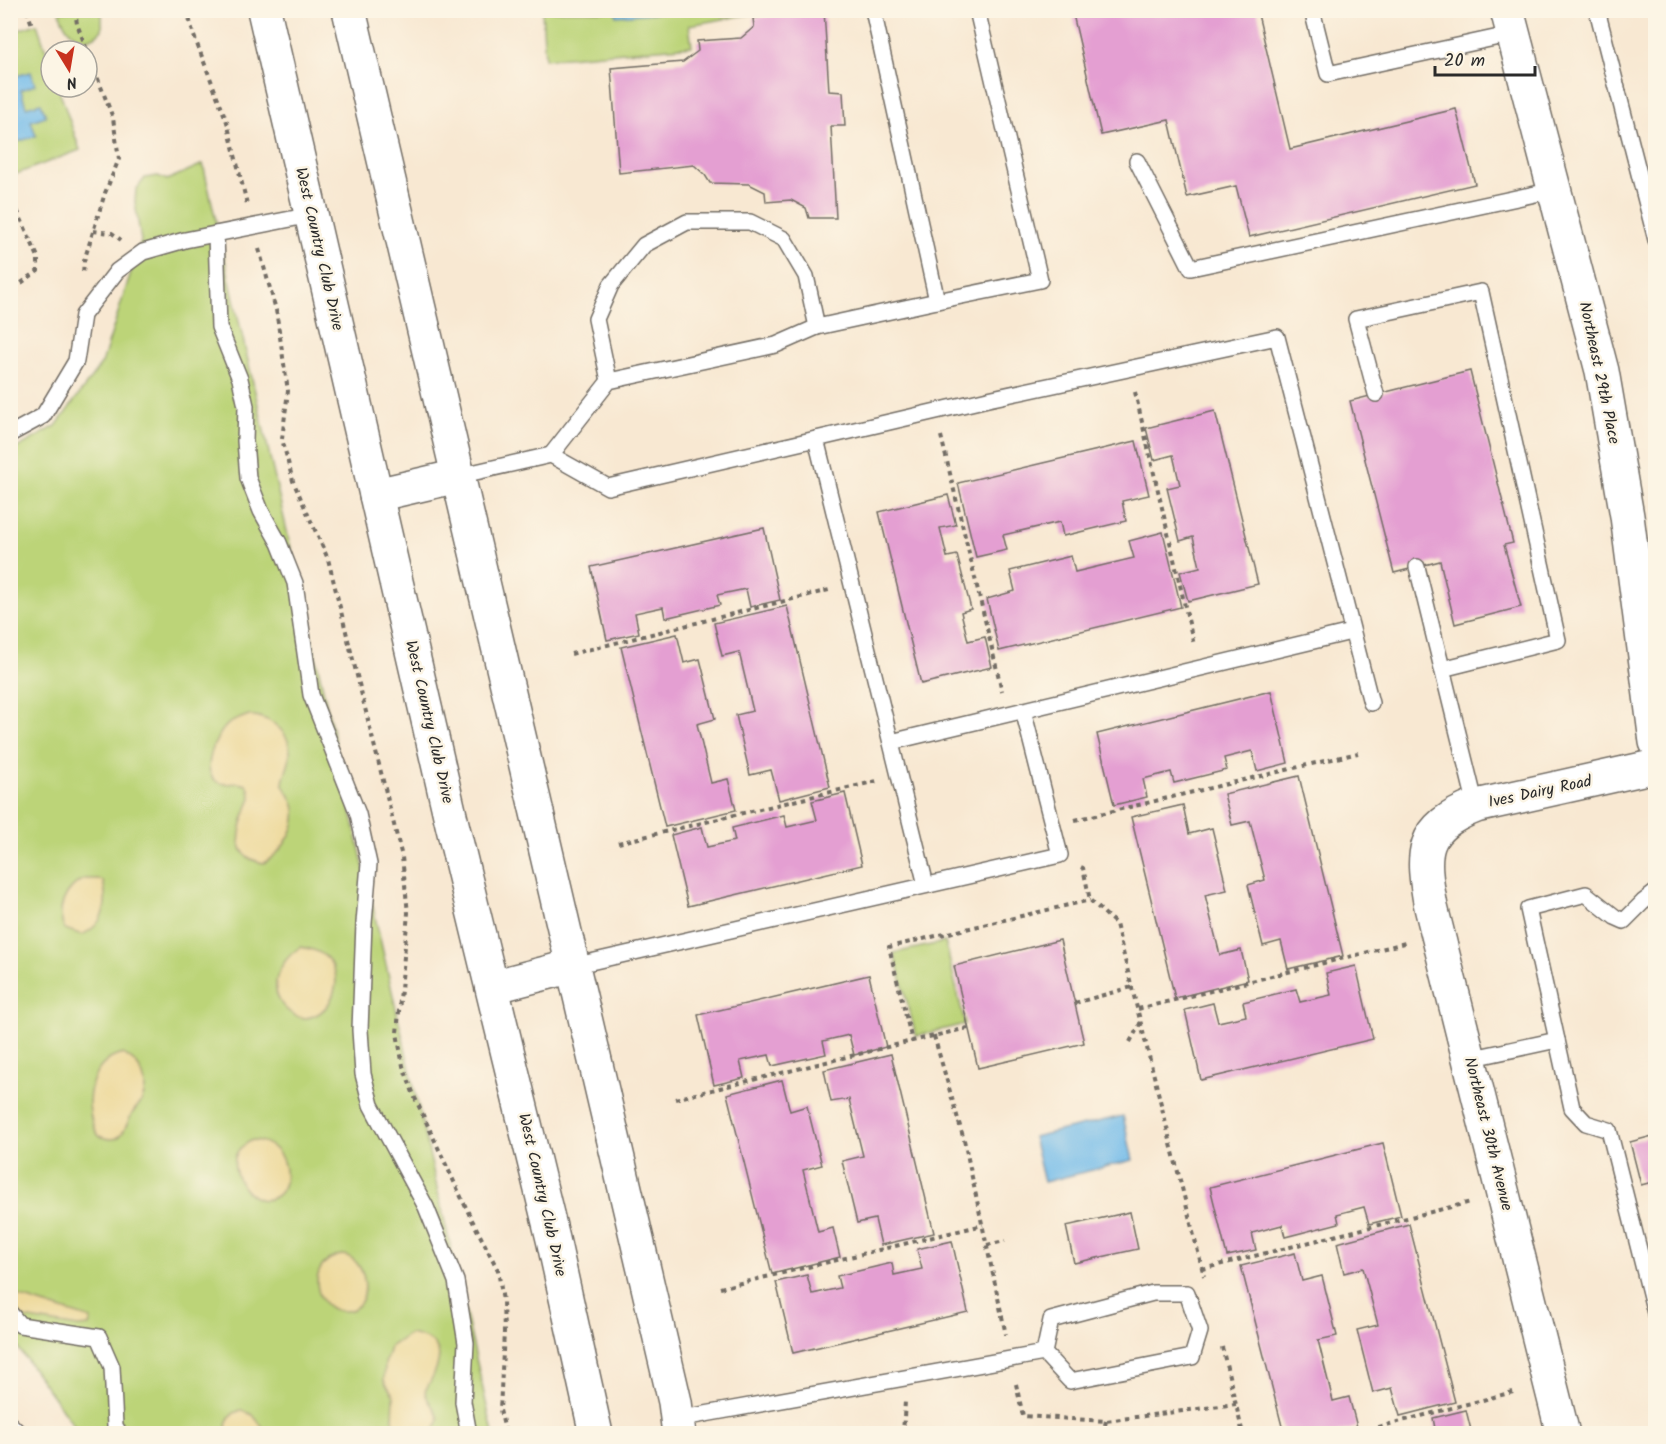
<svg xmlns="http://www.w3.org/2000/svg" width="1666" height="1444" font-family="Kalam,sans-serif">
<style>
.green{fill:#bcd478;stroke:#748052;stroke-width:1.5}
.sand{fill:#eeda9e;stroke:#8c8264;stroke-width:1.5}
.water{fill:#72bbea;stroke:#4e738a;stroke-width:1.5}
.building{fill:#e49fd2}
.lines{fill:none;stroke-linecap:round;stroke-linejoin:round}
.lane-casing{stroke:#736d65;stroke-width:18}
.secondary-casing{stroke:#736d65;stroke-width:36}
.path{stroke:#736d65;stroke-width:4;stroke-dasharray:4.5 4.5;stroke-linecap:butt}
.lane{stroke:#fff;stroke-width:15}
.secondary{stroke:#fff;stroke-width:33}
.labels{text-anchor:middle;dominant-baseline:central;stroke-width:5;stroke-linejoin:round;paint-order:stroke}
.street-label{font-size:16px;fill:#2b2b2b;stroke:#fcf5e5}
</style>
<rect width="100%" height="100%" fill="#fcf5e5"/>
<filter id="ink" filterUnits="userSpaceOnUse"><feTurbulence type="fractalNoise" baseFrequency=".0167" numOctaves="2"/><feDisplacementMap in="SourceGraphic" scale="12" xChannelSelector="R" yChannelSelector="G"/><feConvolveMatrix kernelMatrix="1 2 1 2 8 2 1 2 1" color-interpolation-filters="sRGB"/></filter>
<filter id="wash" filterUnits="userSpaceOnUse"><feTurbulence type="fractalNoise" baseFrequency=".008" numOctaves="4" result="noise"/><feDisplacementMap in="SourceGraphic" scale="24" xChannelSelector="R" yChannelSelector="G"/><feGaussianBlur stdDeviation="1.35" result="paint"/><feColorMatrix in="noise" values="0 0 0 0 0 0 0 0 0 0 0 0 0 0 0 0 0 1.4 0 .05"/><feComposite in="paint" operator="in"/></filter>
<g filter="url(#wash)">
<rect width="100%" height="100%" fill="#f8e8d2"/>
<g class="green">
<path d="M59,11h43v19c-20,21 -37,1 -43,-19z"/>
<path d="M542,11h227l-80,14 3,21 -147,13z"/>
<path d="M37,24l14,41v22h7l22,63 -69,26v-144z"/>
<path d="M203,164l290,1269h-414l-68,-95 -1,-886 46,-26 46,-63 39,-122 -6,-39 1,-12 9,-12 13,-2 9,4z"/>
<path d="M945,942l20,82 -49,12 -22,-83z"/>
</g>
<g class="sand">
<path d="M249,715c25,3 46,20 40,47 -2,8 -6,15 -6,23 3,6 8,11 10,17 9,22 -10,50 -29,61 -39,-6 -22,-42 -13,-65l-3,-12c-10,-7 -22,2 -32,-5 -16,-11 0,-46 11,-56 6,-5 15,-7 22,-10z"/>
<path d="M84,879h14l5,2c6,23 1,44 -21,54l-17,-6c-10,-19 0,-41 19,-50z"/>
<path d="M300,947c69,8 24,99 -14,62 -21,-21 -6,-48 14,-62z"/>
<path d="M123,1054c18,9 28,29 18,48 -3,4 -6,7 -9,12 -9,15 -8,32 -33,22 -18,-25 -12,-75 24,-82z"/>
<path d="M252,1140c9,0 19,4 25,11 10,12 13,37 -2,46 -24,14 -50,-28 -37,-46 3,-5 10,-8 14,-11z"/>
<path d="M341,1255c27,0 35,56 3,56 -30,1 -40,-49 -3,-56z"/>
<path d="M12,1294l79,25 -2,7 -11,1 -54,-9 -11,-13z"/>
<path d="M409,1334c42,6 32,30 16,57 2,18 27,24 4,42h-21l-12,-7 -3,-6 1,-24 -10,-15 1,-17 5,-17z"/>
<path d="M241,1410l12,5 14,18h-40c-3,-12 2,-19 14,-23z"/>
</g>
<g class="water">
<path d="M690,10l-74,6v-6z"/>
<path d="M11,61l5,15 15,-4 4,13 -14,5 5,17 15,-4 5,13 -15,5 5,15 -25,8z"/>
<path d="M1123,1116l10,44 -89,22 -11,-45z"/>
</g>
<g id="blocks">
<g class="building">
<path d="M787,10h37l5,81 14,1 2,34h-14l5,92h-27l-3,-10 -15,-8 -25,2 -1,-10 -16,-8 -39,-1 -5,-8 -11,-10 -75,8 -8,-105 72,-6 15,-11 -1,-10 44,-3 13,-11 -1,-9 29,-3z"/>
<path d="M1072,10h185l33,139 166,-40 19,75 -226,53 -13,-51 -49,11 -18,-77 -68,15z"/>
<path d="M1650,10h6v21h-1z"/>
<path d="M1470,371l43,172 -9,2 17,62 -66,17 -15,-63 -46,12 -44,-172z"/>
<path d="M1215,411l43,173 -70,17 -8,-29 20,-5 -7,-30 -13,4 -13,-53 13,-3 -7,-30 -19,5 -8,-32z"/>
<path d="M1136,441l13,54 -27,6 4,20 -63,15 -3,-14 -57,13 4,15 -31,7 -18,-74z"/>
<path d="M948,495l8,30 -16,3 7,29 10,-2 14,54 -10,3 7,29 17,-4 7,30 -71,17 -42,-172z"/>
<path d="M764,528l16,72 -30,7 -4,-18 -29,6 3,10 -55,13 -2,-11 -28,6 4,20 -32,7 -16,-73z"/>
<path d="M1163,532l18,75 -182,44 -12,-52 28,-8 -5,-20 61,-15 4,16 59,-14 -5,-17z"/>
<path d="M787,606l43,181 -51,13 -8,-30 -21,5 -14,-60 17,-4 -14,-59 -17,4 -8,-33z"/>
<path d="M677,634l7,29 16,-4 15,60 -18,5 14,59 17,-4 8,31 -71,17 -44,-180z"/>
<path d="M1271,691l17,72 -31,8 -5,-20 -28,7 3,12 -53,13 -3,-11 -28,7 4,18 -33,8 -17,-71z"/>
<path d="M1299,776l44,180 -55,13 -7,-28 -18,5 -15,-61 17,-5 -15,-59 -18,4 -8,-31z"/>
<path d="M845,793l17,72 -174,41 -17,-71 31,-8 5,20 28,-6 -3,-13 52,-13 3,12 30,-7 -5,-19z"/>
<path d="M1183,805l6,29 23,-6 15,62 -22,5 15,60 21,-5 7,30 -73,18 -44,-181z"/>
<path d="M1060,940l24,103 -106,25 -24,-102z"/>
<path d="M1356,966l17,73 -172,41 -16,-70 28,-7 5,19 28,-6 -3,-14 53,-13 4,13 31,-7 -5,-22z"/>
<path d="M869,975l17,72 -32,8 -5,-20 -26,6 3,13 -54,12 -3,-11 -29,6 4,17 -30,7 -16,-70z"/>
<path d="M891,1054l43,179 -53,12 -6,-26 -18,4 -15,-62 21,-5 -14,-57 -18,3 -7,-32z"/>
<path d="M782,1080l8,31 17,-5 15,59 -19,5 15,62 15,-4 7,29 -68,17 -45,-180z"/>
<path d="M1656,1135v46l-15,4 -11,-43z"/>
<path d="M1383,1143l18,73 -32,8 -5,-17 -27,7 2,9 -54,14 -3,-12 -30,8 4,17 -29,6 -17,-69z"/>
<path d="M1130,1212l8,37 -64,14 -8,-37z"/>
<path d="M1409,1224l46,178 -55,14 -8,-28 -19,5 -16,-63 21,-5 -15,-57 -19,5 -7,-30z"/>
<path d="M952,1241l16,71 -175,41 -17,-71 31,-7 5,19 28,-6 -3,-12 55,-13 2,12 28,-6 -5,-20z"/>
<path d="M1295,1253l7,28 20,-5 15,60 -19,4 15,61 16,-4 8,30 -25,7h-48l-43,-168z"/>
<path d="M1466,1410l6,24h-36l-3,-16z"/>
</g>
</g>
</g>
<g filter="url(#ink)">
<use href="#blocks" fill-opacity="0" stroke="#736d65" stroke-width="1.5"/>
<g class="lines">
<g class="lane-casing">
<g id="lane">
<path d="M873,10l64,291 103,-21 -63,-270"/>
<path d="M1312,10l16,64 185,-40"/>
<path d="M1597,10l59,230"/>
<path d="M1137,161l54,107 363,-78"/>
<path d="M216,234l3,93 21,52 6,27 -1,35 3,37 13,33 18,32 16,40 16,112 47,119 11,50 -5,59 -4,107 3,44 8,31 55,102 30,74 10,62 -3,59 6,32"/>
<path d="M609,381l-13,-62 15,-34 33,-40 43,-23h63l34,17 22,37 11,51"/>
<path d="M1376,394l-20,-75 125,-27 77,348 -116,29"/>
<path d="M10,434l33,-18 33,-55 7,-46 34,-44 26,-19 42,-12 126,-25"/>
<path d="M551,455l58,-74 167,-36 41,-18 120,-26"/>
<path d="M458,476l93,-21 57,32 208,-48"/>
<path d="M1417,567l59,239"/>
<path d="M891,742l460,-110"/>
<path d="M926,885l-110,-446 172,-40 289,-62 94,366"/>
<path d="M1656,892l-13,10 -19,19 -9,-4 -29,-23 -58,15 44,199 14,15 23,7 47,187"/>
<path d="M573,966l487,-111 -37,-145"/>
<path d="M1469,1059l88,-19"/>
<path d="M1153,1293h34l13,38 -8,26 -122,24 -26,-28 7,-33z"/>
<path d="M10,1313l10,12 79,12 13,30 3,59 5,8"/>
<path d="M677,1419l367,-66"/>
<path d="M10,1424l10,10"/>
</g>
</g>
<g class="secondary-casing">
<g id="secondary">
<path d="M264,10l188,814 101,415 43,195"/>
<path d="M349,10l326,1392 4,32"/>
<path d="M1507,10l95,361 25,145 29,226"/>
<path d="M376,495l82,-19"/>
<path d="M492,987l81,-21"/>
<path d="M1563,1434l-132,-527c-10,-54 -12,-79 45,-101l180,-40"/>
</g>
</g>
<g class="path">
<path d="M27,10l5,15"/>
<path d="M75,10l2,14 36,94 6,41 -14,34 -21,68 -1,12"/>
<path d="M187,10l7,26 33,86 20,82"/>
<path d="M10,194l28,63v14l-28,20"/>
<path d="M93,231l19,2 9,7"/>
<path d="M259,249l17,61 12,81 -6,48 11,42 35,78 74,298 6,56 -11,120 6,33 12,32 54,116 29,56 5,31 1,31 -4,78 6,24"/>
<path d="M1135,392l59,253"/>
<path d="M941,436l61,255"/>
<path d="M571,654l258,-64"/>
<path d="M1075,820l283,-67"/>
<path d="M618,843l259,-62"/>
<path d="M1081,867l2,1 7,32 26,24 88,352"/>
<path d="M1075,1003l57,-16"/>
<path d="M1138,1009l267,-66"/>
<path d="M968,1028l-56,13 -23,-94 201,-47"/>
<path d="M934,1036l30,104 42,195"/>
<path d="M1130,1042l11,-20"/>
<path d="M675,1099l237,-58"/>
<path d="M987,1245l18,-4"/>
<path d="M1202,1269l269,-67"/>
<path d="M720,1288l263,-63"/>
<path d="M1222,1347l21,87"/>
<path d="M1016,1384l7,32 83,5 130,-17"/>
<path d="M903,1434l2,-33"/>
<path d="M1103,1434l3,-13"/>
<path d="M1352,1434l165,-43"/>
</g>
<use href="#lane" class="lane"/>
<use href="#secondary" class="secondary"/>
</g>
</g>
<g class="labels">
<g class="street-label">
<text transform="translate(319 249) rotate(77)">West Country Club Drive</text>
<text transform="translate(1599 373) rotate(78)">Northeast 29th Place</text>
<text transform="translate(429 722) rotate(77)">West Country Club Drive</text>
<text transform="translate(1540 792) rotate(-12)">Ives Dairy Road</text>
<text transform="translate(1488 1134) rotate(76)">Northeast 30th Avenue</text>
<text transform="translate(542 1195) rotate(77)">West Country Club Drive</text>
</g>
</g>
<rect width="1666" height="1444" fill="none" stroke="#fcf5e5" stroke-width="36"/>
<g transform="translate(69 69) rotate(169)"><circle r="28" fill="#fcf5e5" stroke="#a8a49b" stroke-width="1.5"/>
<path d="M0-4.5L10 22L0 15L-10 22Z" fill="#c8321e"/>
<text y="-9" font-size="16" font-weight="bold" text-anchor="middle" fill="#2b2b2b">N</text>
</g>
<path d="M1435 66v9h100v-9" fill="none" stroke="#2b2b2b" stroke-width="3"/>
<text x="1444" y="66" font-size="18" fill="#2b2b2b" stroke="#fcf5e5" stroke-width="4.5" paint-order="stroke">20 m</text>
</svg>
